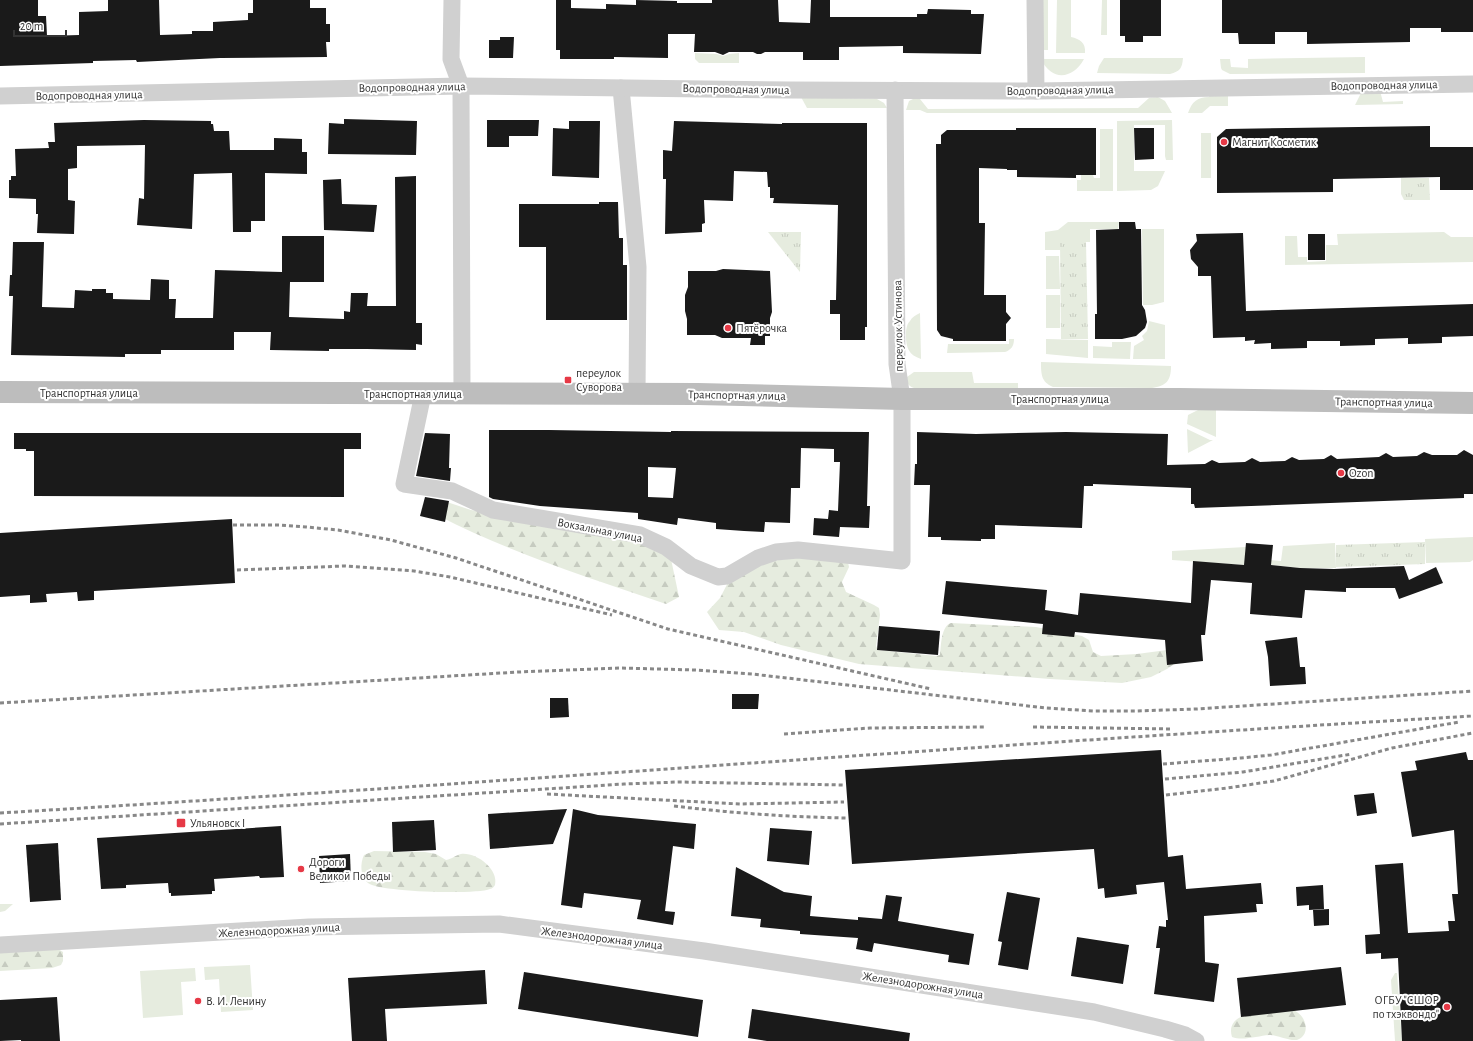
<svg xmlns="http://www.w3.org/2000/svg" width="1473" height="1041" font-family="'Alegreya Sans',sans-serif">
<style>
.green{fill:#e6ecdf}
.forest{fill:url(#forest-firs)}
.park{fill:url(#park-tufts)}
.building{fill:#1a1a1a;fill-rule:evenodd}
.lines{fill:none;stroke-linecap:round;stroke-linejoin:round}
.street{stroke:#d0d0d0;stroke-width:17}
.secondary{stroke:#bdbdbd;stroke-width:22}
.rail{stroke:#888;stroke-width:3;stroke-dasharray:4 3;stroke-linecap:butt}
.poi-dot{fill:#e63946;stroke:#fff;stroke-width:1.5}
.labels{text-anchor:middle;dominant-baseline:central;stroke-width:4;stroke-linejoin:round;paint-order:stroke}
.street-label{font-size:12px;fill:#333;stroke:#fff}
.poi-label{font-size:12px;fill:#333;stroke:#fff;text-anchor:start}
</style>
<defs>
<pattern id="forest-firs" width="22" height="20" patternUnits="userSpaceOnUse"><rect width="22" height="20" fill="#e6ecdf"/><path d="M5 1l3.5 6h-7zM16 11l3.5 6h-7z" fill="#c6cbc0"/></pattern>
<pattern id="park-tufts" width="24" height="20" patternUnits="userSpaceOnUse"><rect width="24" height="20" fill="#e6ecdf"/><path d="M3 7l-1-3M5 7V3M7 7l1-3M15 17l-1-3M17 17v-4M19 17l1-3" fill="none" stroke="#c6cbc0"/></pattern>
</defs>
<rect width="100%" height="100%" fill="#fff"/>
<g class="green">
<path d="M1042,0h6v50h-5z"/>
<path d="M1057,0h14v37c9,2 15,6 14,16h-29z"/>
<path d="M1102,0h5v35h-6z"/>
<path d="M695,53l22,1 6,2 6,-2 10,-1v10h-40l-4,-4z"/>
<path d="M1365,57v16l-135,1 -8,-4 -1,-2 -1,-9h10l1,8 17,1v-9z"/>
<path d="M1104,58h79c-1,11 -3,13 -13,16l-73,-1 2,-7z"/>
<path d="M1041,59h43c-11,20 -32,23 -43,0z"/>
<path d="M1362,91h18l3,11 20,-1v3l-48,1z"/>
<path d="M1209,94h19v12h-18l-8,7h-14c4,-11 9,-16 21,-16z"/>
<path d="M801,97l76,2 7,4 3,5h-80z"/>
<path d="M1158,97l7,4 7,12h-245l-7,-3h-14l3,-9 6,-3 5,1 8,10 210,-1 11,-10z"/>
<path d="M1172,120l1,40h-7l-1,-4v-31h-31v46h31l-7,15 -7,4 -34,1v-70z"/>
<path d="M1100,129h13v62h-36v-11h4v-5h12l1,3h6z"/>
<rect x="1201" y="133" width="10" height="45"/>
<path d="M1068,222h51l-1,7h-28v13h-30v8h-15v-18l13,-2z"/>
<path d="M1142,229h22v73l-12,3h-9z"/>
<path d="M1444,232l7,5h22v25l-188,3v-29h12l1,21h9v5l19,-1v-16h12l-1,-11z"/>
<path d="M1046,256h13l1,33h-14z"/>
<rect x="1046" y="295" width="14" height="33"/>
<path d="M920,313l1,46c-12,-4 -15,-11 -15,-23 0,-5 0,-11 4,-15 2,-4 6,-6 10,-8z"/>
<path d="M1149,321l16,4v34h-32l1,-13 10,-6 -2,-4 5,-5z"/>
<path d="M1009,339h5c0,7 -3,11 -9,13l-58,1 1,-9h61z"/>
<path d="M1046,339l42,1v18l-42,-4z"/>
<path d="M1112,342h19l-1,17 -37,-1v-12l19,1z"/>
<path d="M1041,362l130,4c0,15 -5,20 -19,22l-99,-1c-12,-5 -12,-13 -12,-25z"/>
<path d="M914,372h58l2,11h44v6l-104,-1c-6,-2 -7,-5 -7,-11z"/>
<path d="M1198,410h18v27l-29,-13 1,-9z"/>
<path d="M1187,429l23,11h3l-25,13z"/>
<path d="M1473,537v23l-3,2 -44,1 -1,-24z"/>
<path d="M1335,543l1,25h-36l-28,-3 -1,2 -99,-7v-9l74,-4 -1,11 36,3 2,-15z"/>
<path d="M0,904h13l-8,7 -5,1z"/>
<path d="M250,965l3,45 -32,2 -2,-33 -14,1 -1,-13z"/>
<path d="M195,968l1,13 -15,1 2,33 -40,3 -3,-47z"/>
<path d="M1395,973h2l5,68h-7l-4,-61z"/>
</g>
<g class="forest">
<path d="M444,501l27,9 168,29 32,20 8,38 -13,7c-77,-26 -155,-51 -227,-88z"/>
<path d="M807,556l41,6 1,5 -7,15 4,10 28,13 5,3 1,7 -4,31 2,4 58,6 4,-1c1,-9 1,-29 11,-32l85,4 46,9 7,4 4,12 8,4 36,-2 30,-4 13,10 -13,9 -16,8 -29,6 -72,-4 -191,-15 -78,-19 -37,-13 -25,-2 -12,-18 13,-14 14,-27 38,-10z"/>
<path d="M374,851l51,1 11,2 10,6c6,-1 10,-5 15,-6 15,-2 38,15 34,31 -2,3 -2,3 -5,4 -14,6 -112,3 -122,-6 -8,-6 -8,-20 -4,-28z"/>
<path d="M58,949l5,3v9l-2,4 -9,3 -52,3v-20z"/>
<path d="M1292,1010c14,3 20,25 5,30 -9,1 -19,-5 -28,-5 -11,1 -26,6 -37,2 -9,-29 44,-26 60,-27z"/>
</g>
<g class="park">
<path d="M1401,178h28l1,22h-26l-3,-6z"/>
<path d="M768,232h33l-1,40z"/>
<path d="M1060,242h26l2,97h-27z"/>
<path d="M1425,542v22l-89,3v-22z"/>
</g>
<g class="building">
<path d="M0,0h38v16h8l1,20 32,-1v-23l29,-1v-11h51l1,35 32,-1v-3h21v-9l35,-2v-7h5v-13h57v8h16v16h4v18h-4l1,15 -107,1 -83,4 -1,-2 -43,1v2l-93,3z"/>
<path d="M556,0h15v8l35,1v-5l30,1v-5l41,1v2h35v-3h66l1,22 31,1 1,-23h19v17h87v-3h10l1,-5 43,1v4h13l-3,40 -78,-1v-7l-64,1v13h-36v-8h-38l-4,2h-4l-4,-2h-24l-6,3 -8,-3h-21l1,-18h-27v24l-54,-1v2h-54v-9h-4z"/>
<path d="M1120,0h41v36h-18v6h-18v-6h-5z"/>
<path d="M1222,0h251v32h-32v-4h-31v14l-103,2v-12h-32v12h-36l-1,-11h-16z"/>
<path d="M500,37h14l-1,21h-24v-18h11z"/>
<path d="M344,119l73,2 -1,34 -88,-1 1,-31 15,1z"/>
<path d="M144,120l67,1v3h2l1,7h15l1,19h44v-12l28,1v13h5v22l-42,-1v48h-14v11h-18l-1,-59 -38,1 -2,55 -55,-4 2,-27 5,1 1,-54 -68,1v22l-9,1v31l7,1 -1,33 -37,-1 1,-19h-2v-15l-27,-1v-18h2v-4h5l-1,-27 34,-1 -1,-6h7l-1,-19z"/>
<path d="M487,120h52l-1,16h-29v11h-22z"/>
<path d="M569,121h31l-1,57 -47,-2 1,-48 16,1z"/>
<path d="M674,121l108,3v-1h85v204h-2v13h-25v-26h-10v-14h6l2,-95 -65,-2 1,-5h-4v-11h-2l-1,-15 -33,-1 -1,30 -29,-1 1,23 -3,1v8l-37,2 1,-55h-3v-29l9,1z"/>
<path d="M1430,126v21h43v43h-33v-13l-107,2v13l-116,1v-56l9,-8z"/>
<path d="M1016,128h80v47h-20v3l-59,-1v-7h-10v-1l-28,-1v55h6l-1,72h22v17l5,6 -5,6v17h-53v-2l-12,-3 -4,-6 -1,-186h5v-9l6,-5h69z"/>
<path d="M1134,128h20v31l-19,1z"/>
<path d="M416,176v147h6v22l-6,-1v6l-49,-1h-38v2l-59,-1 1,-18h-37v18h-73v4h-36v3l-114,-2 2,-59h-4l1,-21h2l1,-33h31l-2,65 32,1 1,-18 17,1v-2h14v4h7v6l37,1 1,-21 18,1v19h7l-1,19h38l2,-48 67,2v-36h42v46h-34l-1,35 55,2v-8l6,1 1,-19h17l-1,13h29l-1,-129z"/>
<path d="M341,179l1,25 35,1 -3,27 -50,-2 -1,-50z"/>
<path d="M599,202h19l1,36h4v27h4v55h-81v-73h-27v-43h80z"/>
<path d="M1119,222h16l1,7h5l1,76 3,5 2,12 -2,6 -9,8 -14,3h-27v-25h2l-1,-84 23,-1z"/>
<path d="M1243,233l3,78 227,-7v32l-31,1v6l-34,1v-6l-33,1v6l-35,1v-5h-33v7l-36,1v-6l-17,1 1,-4 -10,1v-4l-32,1 -2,-62h-13v-9l-7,-8 -1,-9 7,-9 -1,-7z"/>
<rect x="1308" y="234" width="17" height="26"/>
<path d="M723,269l47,2 2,41 -2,6v18h-5v9h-15l1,-7h-29l-7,-3h-28v-16l-2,-8v-16l3,-8v-16h28z"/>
<path d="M489,430h60l122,2v-1l198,1 -2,74h3l-1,22 -29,-1 -1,10 -26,-2 1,-17 14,1 1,-9 9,1 2,-49h-6v-13l-33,-1 -1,40h-9l-1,35 -25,-1 -1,10 -20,-1 -28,-2v-6l-38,-5 -1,7 -39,-6v-6l-98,-7 -47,-7 -4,-2zM648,467l28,1 -3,30 -25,-1z"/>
<path d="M917,432l59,2 90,-2 102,2 -1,31 38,-1 7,-4 7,3 26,-1 7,-4 8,4 25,-1 7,-4 7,3 25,-1 7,-4 6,4 42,-2 7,-4 7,4 24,-1 7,-4 8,3h25l7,-5 9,5v39h-9v4l-269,10 -1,-4h-3v-16l-98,-4v2h-9l-2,42 -87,-3v14h-14v2l-40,-1v-3h-13l2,-52h-16l1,-21h2z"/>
<path d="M14,433h347v16h-17v48l-310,-1v-45h-8v-2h-12z"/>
<path d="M425,433l25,1 -1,34h2l-1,13 -34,-5z"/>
<path d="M425,497l24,4 -4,21 -25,-6z"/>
<path d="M232,519l3,64 -141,8v9l-16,1 -1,-9 -31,2 1,8 -17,1v-8l-30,2v-64z"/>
<path d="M1246,543l27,2 -2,20 29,3 34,1 70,-3 5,14 27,-13 7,16 -44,16 -4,-11h-49v4l-41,-2 -3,28 -52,-4 2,-31 -41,-3 -6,55h-4l2,26 -36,4 -2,-25 -90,-8 -1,5 -32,-3 1,-10 -101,-10 4,-33 101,9 -2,20 33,5 2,-22 111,10 2,-42 51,4z"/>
<path d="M879,626l61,5 -2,24 -61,-5z"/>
<path d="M1297,637l3,30h5l1,17 -36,2 -2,-29 -3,-16z"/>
<path d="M732,694h27l-1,15h-26z"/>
<path d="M550,698h18l1,19 -19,1z"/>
<path d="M1161,750l7,107 15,-2 3,34 75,-6 2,21h-7l1,8 -53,4 1,46 14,2 -5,38 -60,-8 6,-46h-4l3,-22 7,1v-7h2l-4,-38 -28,3 1,9 -32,4 -1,-10 -6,1 -4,-40 -242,15 -7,-94z"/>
<path d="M1466,752l2,8h5v281h-71l-4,-83 -17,1v-6l-15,1 -1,-19 15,-1 -5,-69 28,-2 5,70 41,-2 -1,-10h7l-3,-27h6l-4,-64 -42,7 -11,-65 16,-2 -2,-9z"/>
<path d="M1374,793l3,20 -20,3 -3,-21z"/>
<path d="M567,809l-14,35 -63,5 -2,-35z"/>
<path d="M573,809l25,6 98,9 -2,25 -21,-3 -8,65 10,1 -2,13 -36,-6 4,-19 -57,-7 -2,15 -21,-3z"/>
<path d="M434,820l2,30 -43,2 -1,-30z"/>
<path d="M281,826l3,51 -24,1 -1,-2 -45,3 1,12h-3v3l-41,2v-3h-2l-1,-10 -42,2v3l-25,1 -4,-51z"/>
<path d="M770,828l42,3 -3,34 -42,-4z"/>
<path d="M58,843l3,57 -31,2 -4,-57z"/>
<path d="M350,854l1,27 -31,2 -1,-27z"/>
<path d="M736,867l48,25 28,4 -2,20 48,4v-3l24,2 4,-24 16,2 -4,24 76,13 -5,31 -21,-3 1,-7 -75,-12 -2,9 -16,-3 2,-11 -58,-4v-3l-40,-4 1,-8 -30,-3z"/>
<path d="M1323,885l1,24 -15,1v-5l-12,1 -1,-19z"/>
<path d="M1007,892l33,6 -12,72 -30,-5 4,-23 -4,-1z"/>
<path d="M1329,909v16l-15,1 -1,-16z"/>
<path d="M1077,937l52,8 -6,39 -52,-8z"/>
<path d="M1341,967l5,38 -105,12 -4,-39z"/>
<path d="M485,970l2,34 -102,5 2,32h-35l-4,-63z"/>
<path d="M524,972l179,28 -5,37 -180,-28z"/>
<path d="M57,997l3,44h-39v-1l-21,1v-41z"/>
<path d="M752,1009l158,24 -1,8h-142l-19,-3z"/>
</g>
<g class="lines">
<g class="street">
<path d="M452,0l-1,59 10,27 1,308"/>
<path d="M1035,0l1,91"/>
<path d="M621,88l17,179 -1,127"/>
<path d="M0,96l461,-10 328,4 247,1 437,-7"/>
<path d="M423,394l-19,90 48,7 41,19 147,25 26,12 25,19 27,11 9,-1 31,-18 18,-6 22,-2 104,11v-162l-5,-35 -2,-274"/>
<path d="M0,945l309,-18 190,-3 205,27 390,61 71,17 20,6 11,6"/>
</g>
<path class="secondary" d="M0,392l698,2 204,5h278l293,4"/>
<g class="rail">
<path d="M233,525h46l27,2 32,3 53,10 65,18 212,71 263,60"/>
<path d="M237,570l108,-4 69,5 36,6 162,38"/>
<path d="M0,703l518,-31 102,-4 76,2 56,4 294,34 47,3h43l60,-2 277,-18"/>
<path d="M1033,727l140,2"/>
<path d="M784,734l86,-6 116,-1"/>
<path d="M1163,764l78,-6 30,-3 188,-33"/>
<path d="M1165,779l78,-7 109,-18"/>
<path d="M547,794l193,10 104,-2"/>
<path d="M1166,795l61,-7 47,-7 118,-33 81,-15"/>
<path d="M674,806c57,7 114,11 172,12"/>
<path d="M0,813c491,-29 982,-69 1473,-97"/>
<path d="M0,824l624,-40 54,-2 166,3"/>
</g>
</g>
<g class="poi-dot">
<circle cx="1224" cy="142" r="4"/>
<circle cx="728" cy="328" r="4"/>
<rect x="564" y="376" width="8" height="8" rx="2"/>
<circle cx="1341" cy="473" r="4"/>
<rect x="176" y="818" width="10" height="10" rx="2"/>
<circle cx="301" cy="869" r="4"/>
<circle cx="198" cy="1001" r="4"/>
<circle cx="1447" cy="1007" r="4"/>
</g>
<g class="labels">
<g class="street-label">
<text transform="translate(1384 85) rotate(-1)">Водопроводная улица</text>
<text transform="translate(412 87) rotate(-1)">Водопроводная улица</text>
<text transform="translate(736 89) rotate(1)">Водопроводная улица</text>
<text transform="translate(1060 90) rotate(-1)">Водопроводная улица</text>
<text transform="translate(89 95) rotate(-1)">Водопроводная улица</text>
<text transform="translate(898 326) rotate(-91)">переулок Устинова</text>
<text x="89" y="393">Транспортная улица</text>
<text x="413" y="394">Транспортная улица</text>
<text transform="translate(737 395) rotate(1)">Транспортная улица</text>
<text x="1060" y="399">Транспортная улица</text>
<text transform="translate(1384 402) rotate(1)">Транспортная улица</text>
<text transform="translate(600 530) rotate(11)">Вокзальная улица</text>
<text transform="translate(279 930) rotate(-3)">Железнодорожная улица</text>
<text transform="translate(602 938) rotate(7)">Железнодорожная улица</text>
<text transform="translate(923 985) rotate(9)">Железнодорожная улица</text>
</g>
<g class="poi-label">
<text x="1232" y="142">Магнит Косметик</text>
<text x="736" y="328">Пятёрочка</text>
<text x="576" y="373">переулок<tspan x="576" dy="14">Суворова</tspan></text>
<text x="1349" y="473">Ozon</text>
<text x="190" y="823">Ульяновск I</text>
<text x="309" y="862">Дороги<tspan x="309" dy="14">Великой Победы</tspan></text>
<text x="1439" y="1000" text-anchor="end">ОГБУ "СШОР<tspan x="1439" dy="14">по тхэквондо"</tspan></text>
<text x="206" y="1001">В. И. Ленину</text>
</g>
</g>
<path d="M14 30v6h52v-6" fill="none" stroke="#333333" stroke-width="2"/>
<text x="20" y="30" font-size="12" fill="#333333" stroke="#ffffff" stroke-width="3" paint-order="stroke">20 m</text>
</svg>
